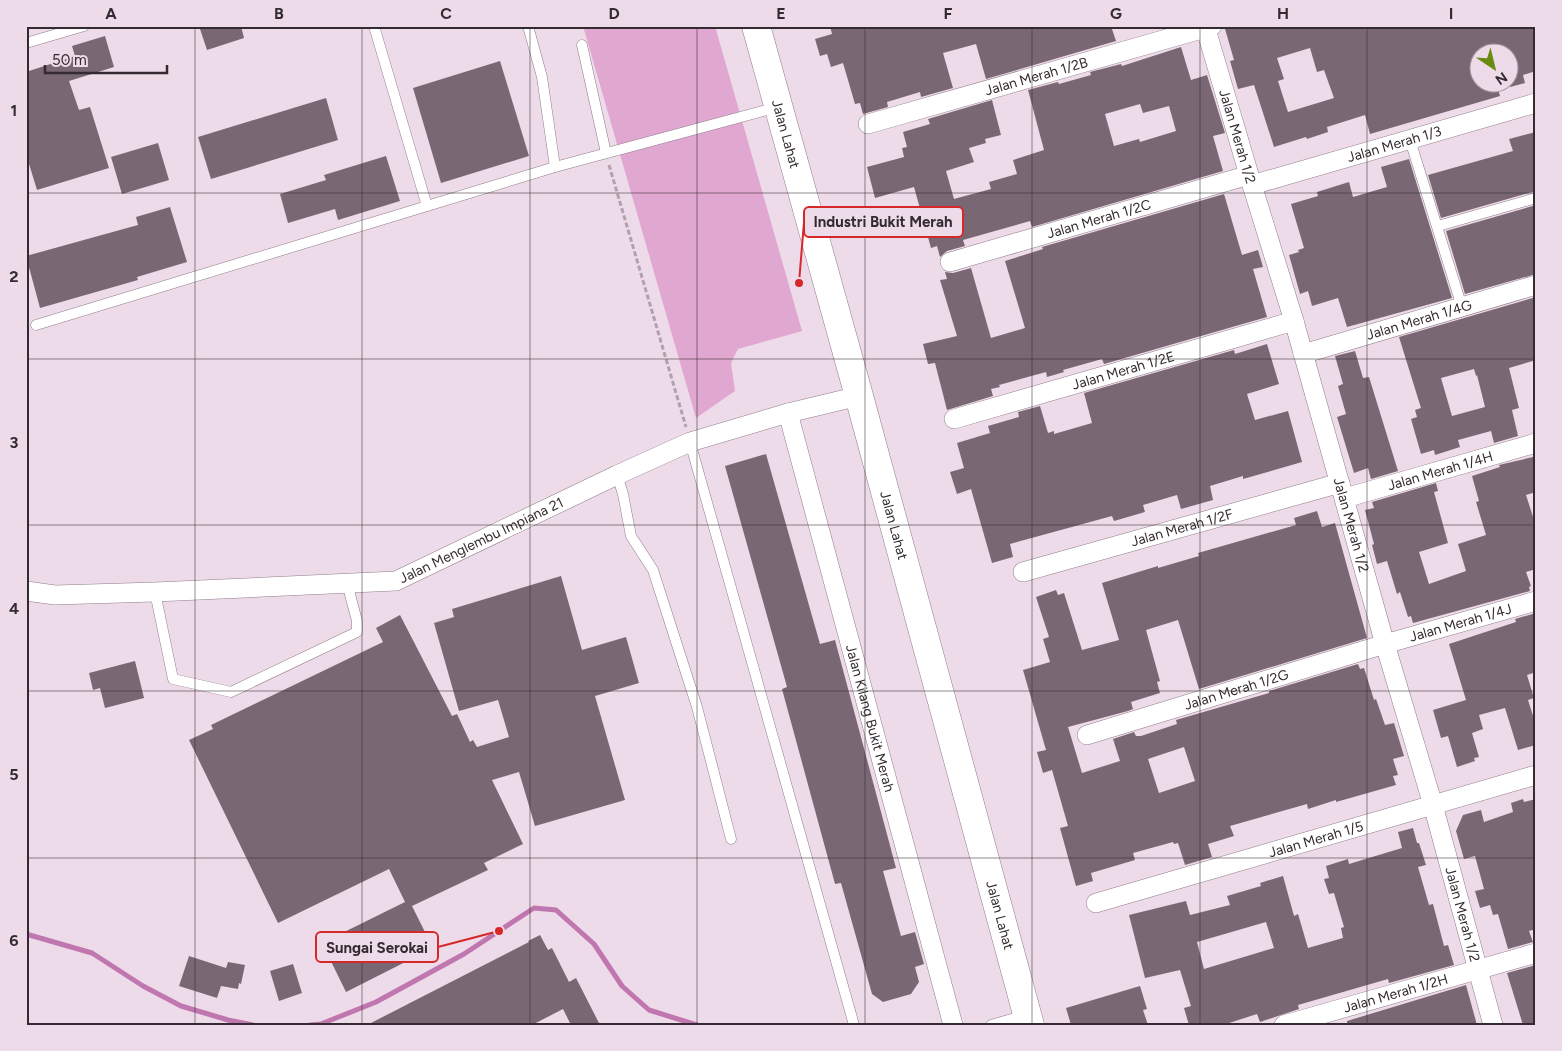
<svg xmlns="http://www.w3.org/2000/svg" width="1562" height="1051" font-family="Figtree,sans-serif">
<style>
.green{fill:#e0a7d1}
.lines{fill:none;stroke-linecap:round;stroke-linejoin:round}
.stream{stroke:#c076af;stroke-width:5}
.building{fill:#796874;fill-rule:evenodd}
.lane-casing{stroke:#8f7d8a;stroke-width:11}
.street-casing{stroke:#8f7d8a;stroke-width:20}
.primary-casing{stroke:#8f7d8a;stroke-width:29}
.path{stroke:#b1a1ad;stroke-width:3;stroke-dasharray:5 2.5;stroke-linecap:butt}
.lane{stroke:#fff;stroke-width:10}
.street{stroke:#fff;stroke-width:19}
.primary{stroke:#fff;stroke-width:28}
.grid{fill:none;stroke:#332b31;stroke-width:1;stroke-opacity:0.55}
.labels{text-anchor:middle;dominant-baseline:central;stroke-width:5;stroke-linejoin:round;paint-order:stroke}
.street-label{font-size:14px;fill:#332b31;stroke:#eedbe9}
.leader{fill:none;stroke:#d62828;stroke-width:2}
.callout-dot{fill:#d62828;stroke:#eedbe9;stroke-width:2}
.callout{fill:#eedbe9;stroke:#d62828;stroke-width:2}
.callout-label{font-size:15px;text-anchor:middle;font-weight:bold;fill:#332b31}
.neatline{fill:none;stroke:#332b31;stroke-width:2}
.grid-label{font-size:16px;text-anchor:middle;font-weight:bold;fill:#332b31}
</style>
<rect width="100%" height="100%" fill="#eedbe9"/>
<path class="green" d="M583,26h132l87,305 -64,18 -7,14 4,28 -39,27z"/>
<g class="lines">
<g class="stream">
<path d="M26,934l66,19 51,33 38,20 47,14 25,5"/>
<path d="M310,1025l11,-1 55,-22 88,-48 70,-46 22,2 38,34 28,42 27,24 48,15"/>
</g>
</g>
<g class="building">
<path d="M199,26h42l3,12 -37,12z"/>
<path d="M830,26h281l5,15 -130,38 -10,-35 -33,9 10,35 -32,9 -1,-5 -33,10 1,5 -25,7 -3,-11 -5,1 -12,-41 -12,4 -4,-13 -7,2 -5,-17 17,-5z"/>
<path d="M1234,26h302v45l-13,4 2,8 -15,4v-35h-30v30h16l4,14 -130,38 -5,-19 -38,12 1,5 -21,7 -1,-2 -32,10 -20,-62 -16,4 -8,-28 4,-1 -9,-31zM1310,48l7,24 7,-2 10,28 -46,14 -10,-31 6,-2 -7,-21z"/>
<path d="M105,36l9,31 -45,14 10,29 11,-3 19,61 -72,22 -11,-36v-82l49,-16 -3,-10z"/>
<path d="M1181,47l10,33 16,-5 18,58 -12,3 10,35 -191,56 -2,-6 -67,19 2,6 -18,5 -7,6 -3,-11 -6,2 -17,-61 -39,11 -8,-31 37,-10 -2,-9 5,-1 -4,-15 27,-8 -2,-5 64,-19 9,35 -16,4 1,4 -17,5 5,14 -28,9 8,28 37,-10 -2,-7 28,-8 -4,-14 31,-10 -16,-60 30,-8 1,2 32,-9 -1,-3 31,-8 1,2zM1140,104l3,9 26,-7 7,25 -36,11 -1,-3 -25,7 -9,-32z"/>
<path d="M500,61l29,95 -88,27 -28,-95z"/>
<path d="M326,98l12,42 -127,39 -13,-42z"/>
<path d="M1536,132v59l-95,27 -13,-43 85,-24 -4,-12z"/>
<path d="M158,143l11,37 -47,14 -11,-37z"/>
<path d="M386,156l14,45 -62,19 -3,-11 -47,14 -8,-29 46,-14 -2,-5z"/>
<path d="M1409,159l43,139 -105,29 -9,-29 -26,8 -4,-15 -8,3 -11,-39 10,-3 -1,-2 6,-2 -13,-44 27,-8 -1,-4 32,-10 4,15 34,-10 -6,-20z"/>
<path d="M1224,194l18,61 16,-5 5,17 -10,2 14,48 -163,47 -2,-5 -39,11 1,2 -17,5 -1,-5 -47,13 1,2 -9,2 2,7 -46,14 -12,-47 -7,1 -5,-20 34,-8 -17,-56 7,-1 -2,-7 8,1 18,-5 20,70 34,-10 -20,-67 38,-12 -1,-2z"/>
<path d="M1536,205v69l-71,20 -19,-63z"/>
<path d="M170,207l17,55 -50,15 1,3 -98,28 -14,-52 112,-31 -2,-8z"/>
<path d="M1536,297v63l-27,8 10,40 -7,2 6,26 -24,7 -3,-12 -33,9 2,7 -25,8 -1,-5 -13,4 -10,-35 6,-2 -2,-7 6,-2 -22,-71zM1474,369l2,7 1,-1 8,32 -33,9 -11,-38z"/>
<path d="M1267,344l12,40 -32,10 8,26 33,-9 14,51 -59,17v-3l-33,10 3,14 -32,9 -4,-14 -34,10 2,7 -31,9 -2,-5 -102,28 3,13 -21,6 -21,-74 -14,5 -7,-22 14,-4 -7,-25 33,-10 -2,-7 31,-9 -1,-5 22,-6 8,27 6,-2v3l38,-11 -8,-30 150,-43 1,4z"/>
<path d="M1355,351l8,27 6,-1 29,94 -27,8 -3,-11 -14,5 -17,-56 9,-3 -8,-28 5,-2 -8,-28z"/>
<path d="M766,454l54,190 15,-4 61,228 -13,3 18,65 14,-4 9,32 -9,3 4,15 -8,12 -28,8 -11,-8 -31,-111 -6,1 -53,-195 5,-2 -62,-221z"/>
<path d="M1533,457l3,9v26l-10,3 10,31v43l-10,3 5,14 -2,1 1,4 -117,32 -2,-7 -3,1 -8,-25 -3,2 -10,-33 -10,3 -5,-19 2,-1 -9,-34 9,-2 -2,-6 64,-19 2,8 -4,1 14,51 -29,9 10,32 37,-13 -8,-27 28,-9 -10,-33 3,-1 -7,-25 28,-9 -1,-2z"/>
<path d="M1317,511l5,16 13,-4 32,115 -168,51 -21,-69 -32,10 14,51 -3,1 3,11 -29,9 2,7 -5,2 -60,16 14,46 38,-12 -7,-22 21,-7 2,4h5l36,-12 -1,-4 93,-27v-2l89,-27 2,5 4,-1 10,32 2,-1 9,26 9,-2 10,33 -11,3 5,16 -5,1 3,9 -60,17v-2l-28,9 -1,-5 -77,22 4,10 -26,8 4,13 -27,8 -7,-22 -4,1 -1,-2 -40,11 2,7 -44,13 2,8 -17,5 -16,-58 8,-2 -16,-56 -9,3 -6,-21 9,-2 -23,-80 27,-8 -7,-23 6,-2 -13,-40 20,-7 2,5 6,-2 18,57 37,-10 -17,-57 56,-17v2l41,-12 -1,-3 98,-28 -2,-7zM1184,747l11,34 -36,12 -11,-34z"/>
<path d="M561,576l21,74 44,-13 13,46 -44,13 30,104 -90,26 -16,-54 -27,8 31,64 -39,19 4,7 -76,36 21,42 -87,44 -24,-49 83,-41 -16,-33 -111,54 -89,-183 24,-11 -2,-4 172,-83 -7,-14 24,-13 52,101 5,-2 13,28 3,-2 4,7 32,-10 -11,-37 -39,11 -25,-88 20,-6 -2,-8z"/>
<path d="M1536,613v59l-9,3 7,23 -6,2 8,25v20l-18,5 -13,-42 -26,7 4,14 -11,4 7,24 -5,1 1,3 -18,6 -9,-31 -7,2 -8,-28 33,-10 -17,-56 67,-22 -1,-3z"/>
<path d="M135,661l9,37 -39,10 -5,-20 -7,2 -4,-17z"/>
<path d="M1523,799l1,3 12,-3v130l-7,2 4,11 -25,7 -10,-35 -5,1 -3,-10 -10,3 -5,-17 9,-2 -9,-33 -11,3 -8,-28 7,-16 18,-5 3,12 29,-10 -2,-9z"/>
<path d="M1413,828l4,15h2l7,22 -8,2 11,38 4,-1 11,42 4,-1 6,20 -65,18 -1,-4 -90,26 1,4 -39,13 -3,-8 -34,11h-34l-5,-17 7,-2 -11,-36 -35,8 -16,-63 57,-14 4,14 40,-10 -3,-9 34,-10 -1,-3 23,-7 11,40 4,-2 10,34 35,-10 -2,-10 3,-1 -10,-34 -5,1 -5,-15 5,-1 -3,-12 22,-7 1,5 53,-16 -4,-16zM1266,922l8,26 -70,21 -7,-27z"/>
<path d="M540,935l8,15 4,-2 17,34 7,-4 24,47h-29l-8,-16 -31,16h-165l162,-83 -1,-1z"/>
<path d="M189,956l37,12 2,-6 17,3 -4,19 -2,-1 -1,6 -17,-3 -4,12 -38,-12z"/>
<path d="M293,964l9,29 -23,8 -9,-30z"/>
<path d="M1536,965v60h-13l-16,-52z"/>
<path d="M1466,985l11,40h-130v-4z"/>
<path d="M1140,986l7,23 -4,1 5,15h-77l-5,-17z"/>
</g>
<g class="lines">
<g class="lane-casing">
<g id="lane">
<path d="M374,26l53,180 128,-39 223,-60"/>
<path d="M528,26l14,51 13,90"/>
<path d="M26,43l58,-17"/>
<path d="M582,45l24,108"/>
<path d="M1410,140l52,167"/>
<path d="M1438,226l98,-28"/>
<path d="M36,325l391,-119"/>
<path d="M690,442l164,583"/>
<path d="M617,475l6,19 8,42 22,34 44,137 34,132"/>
<path d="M155,592l18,87 58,13 126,-60v-11l-10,-38"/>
<path d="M991,1025l35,-10"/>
</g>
</g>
<g class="street-casing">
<g id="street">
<path id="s1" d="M1205,26l47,159 42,136 91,323 48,161 60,220"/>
<path id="s2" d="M868,124l344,-98"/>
<path id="s3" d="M1252,185l284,-82"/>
<path id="s4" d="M950,262l299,-87"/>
<path id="s5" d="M1303,354l233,-69"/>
<path id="s6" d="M788,413l165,612"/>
<path id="s7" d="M954,419l340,-98"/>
<path id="s8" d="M1345,498l191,-55"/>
<path id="s9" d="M1023,572l317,-89"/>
<path id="s10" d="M26,591l29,4 100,-3 241,-11 221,-106 73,-33 98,-29 71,-17"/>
<path id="s11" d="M1087,735l298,-91 151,-43"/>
<path id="s12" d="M1096,903l440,-128"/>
<path id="s13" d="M1284,1025l252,-72"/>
</g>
</g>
<g class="primary-casing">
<g id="primary">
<path id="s14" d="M756,26l103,370 171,629"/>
</g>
</g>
<path class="path" d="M609,165l77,262"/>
<use href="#lane" class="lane"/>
<use href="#street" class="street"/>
<use href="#primary" class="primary"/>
</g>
<path class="grid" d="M195,26v999M362,26v999M530,26v999M697,26v999M865,26v999M1032,26v999M1200,26v999M1367,26v999M26,193h1510M26,359h1510M26,525h1510M26,691h1510M26,858h1510"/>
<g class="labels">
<g class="street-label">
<text stroke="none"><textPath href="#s2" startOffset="175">Jalan Merah 1/2B</textPath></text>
<text stroke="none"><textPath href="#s14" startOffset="112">Jalan Lahat</textPath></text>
<text stroke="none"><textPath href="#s1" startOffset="115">Jalan Merah 1/2</textPath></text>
<text stroke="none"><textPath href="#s3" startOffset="148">Jalan Merah 1/3</textPath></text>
<text stroke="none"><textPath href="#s4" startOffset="155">Jalan Merah 1/2C</textPath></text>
<text stroke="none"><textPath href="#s5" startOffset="121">Jalan Merah 1/4G</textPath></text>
<text stroke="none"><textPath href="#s7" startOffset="176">Jalan Merah 1/2E</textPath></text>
<text stroke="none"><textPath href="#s8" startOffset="99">Jalan Merah 1/4H</textPath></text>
<text stroke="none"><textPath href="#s14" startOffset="518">Jalan Lahat</textPath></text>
<text stroke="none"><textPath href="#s1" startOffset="520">Jalan Merah 1/2</textPath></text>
<text stroke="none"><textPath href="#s9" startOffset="165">Jalan Merah 1/2F</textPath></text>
<text stroke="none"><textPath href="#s10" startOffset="465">Jalan Menglembu Impiana 21</textPath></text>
<text stroke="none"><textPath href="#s11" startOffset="390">Jalan Merah 1/4J</textPath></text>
<text stroke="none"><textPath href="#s11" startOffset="156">Jalan Merah 1/2G</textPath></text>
<text stroke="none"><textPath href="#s6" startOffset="316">Jalan Kilang Bukit Merah</textPath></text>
<text stroke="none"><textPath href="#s12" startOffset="229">Jalan Merah 1/5</textPath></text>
<text stroke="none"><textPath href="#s1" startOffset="925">Jalan Merah 1/2</textPath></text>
<text stroke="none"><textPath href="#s14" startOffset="922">Jalan Lahat</textPath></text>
<text stroke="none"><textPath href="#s13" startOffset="116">Jalan Merah 1/2H</textPath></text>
</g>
</g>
<path class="leader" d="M799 283L804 222M499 931L438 947"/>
<g class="callout-dot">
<circle cx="799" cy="283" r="5"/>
<circle cx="499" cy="931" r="5"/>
</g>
<g class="callout">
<rect x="804" y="207" width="159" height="30" rx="5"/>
<rect x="316" y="932" width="122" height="30" rx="5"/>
</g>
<g class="callout-label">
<text x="883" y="227">Industri Bukit Merah</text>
<text x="377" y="953">Sungai Serokai</text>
</g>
<rect width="1562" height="1051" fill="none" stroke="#eedbe9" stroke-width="55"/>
<g transform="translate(1494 68) rotate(145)"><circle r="24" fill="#eedbe9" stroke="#a3959f"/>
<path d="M0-4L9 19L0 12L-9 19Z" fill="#688b12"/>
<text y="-8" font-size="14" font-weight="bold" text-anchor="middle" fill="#332b31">N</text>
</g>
<path d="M45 65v8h122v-8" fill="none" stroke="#332b31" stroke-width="2.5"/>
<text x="52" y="65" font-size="15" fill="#332b31" stroke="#eedbe9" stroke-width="4" paint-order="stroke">50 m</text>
<rect x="28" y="28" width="1506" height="996" class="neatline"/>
<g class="grid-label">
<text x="111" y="19">A</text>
<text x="279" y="19">B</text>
<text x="446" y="19">C</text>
<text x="614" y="19">D</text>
<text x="781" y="19">E</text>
<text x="948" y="19">F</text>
<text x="1116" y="19">G</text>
<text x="1283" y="19">H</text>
<text x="1451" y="19">I</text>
<text x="14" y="116">1</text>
<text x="14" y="282">2</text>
<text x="14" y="448">3</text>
<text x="14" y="614">4</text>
<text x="14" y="780">5</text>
<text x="14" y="946">6</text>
</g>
</svg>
